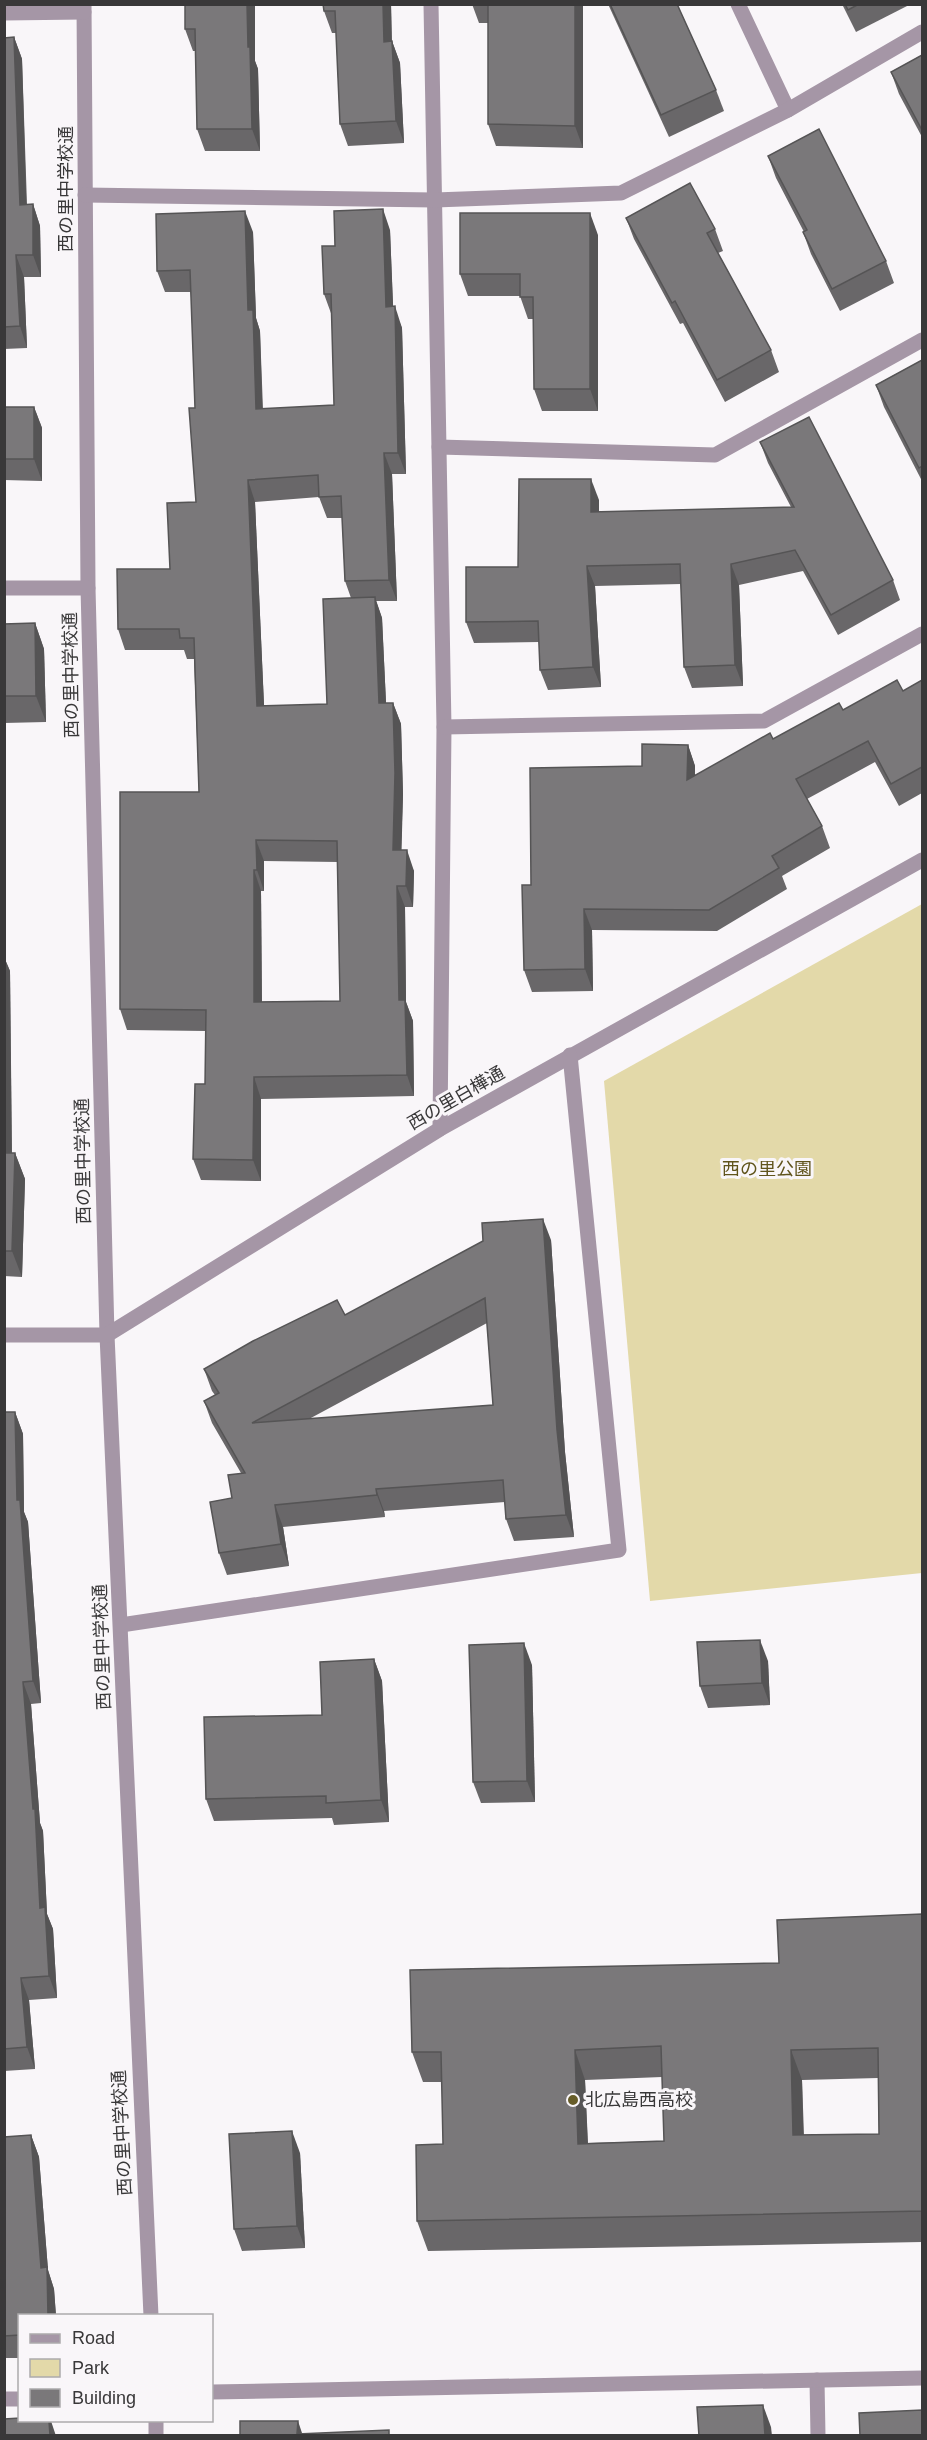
<svg xmlns="http://www.w3.org/2000/svg" width="927" height="2440" font-family="Arial,'Noto Sans JP',sans-serif">
<style>
.green{fill:#e3d9a9}
.lines{fill:none;stroke-linecap:round;stroke-linejoin:round}
.minor{stroke:#a596a6;stroke-width:15}
.wall{fill:#696769;fill-rule:evenodd}
.shaded-wall{fill:#555455}
.building{fill:#7a787a;stroke:#555455;stroke-width:1.5;fill-rule:evenodd}
.poi-dot{fill:#675d29;stroke:#f9f6f9;stroke-width:2}
.labels{text-anchor:middle;dominant-baseline:central;stroke-width:6;stroke-linejoin:round;paint-order:stroke}
.street-label{font-size:18px;fill:#393839;stroke:#f9f6f9}
.park-label{font-size:18px;fill:#60541c;stroke:#f9f6f9}
.poi-label{font-size:18px;fill:#393839;stroke:#f9f6f9;text-anchor:start}
</style>
<rect width="100%" height="100%" fill="#f9f6f9"/>
<path class="green" d="M922,904v669l-272,28 -46,-520z"/>
<g class="lines">
<g class="minor">
<path d="M84,4l4,584 19,747 44,981"/>
<path d="M431,4l13,723 -4,402"/>
<path d="M738,4l50,106"/>
<path d="M4,13l80,-1"/>
<path d="M85,195l350,5 186,-7 167,-83 134,-78"/>
<path d="M439,447l276,8 207,-115"/>
<path d="M4,588h84"/>
<path d="M444,727l320,-6 158,-87"/>
<path d="M4,1335h103l333,-206 482,-269"/>
<path d="M121,1625l498,-75 -49,-495"/>
<path d="M817,2380l1,56"/>
<path d="M212,2392l710,-14"/>
<path d="M4,2399h16"/>
<path d="M156,2420v16"/>
</g>
</g>
<g class="wall">
<path d="M185,4h70v57l3,8 2,82h-55l-8,-22 -1,-78h-3l-8,-22z"/>
<path d="M323,4h68l1,37 8,22 4,80 -56,3 -8,-22 -4,-91h-4l-8,-22z"/>
<path d="M472,4h111v144l-87,-2 -8,-22v-101h-9z"/>
<path d="M608,4h69l39,86 8,21 -55,26z"/>
<path d="M842,4h69l-55,28z"/>
<path d="M14,37l8,22 5,145h6l7,22 1,51h-17l3,71 -23,1v-311z"/>
<path d="M922,55v82l-23,-43 -8,-22z"/>
<path d="M768,156l118,105 8,22 -54,28 -29,-57 -8,-22h1l-28,-54z"/>
<path d="M626,218l89,11 8,22 -5,2 53,97 8,22 -54,30 -42,-79 -3,1 -46,-85z"/>
<path d="M390,230l3,77 9,21 4,146h-14l5,127h-21l6,17 4,85h7l8,21 2,70 -2,56 13,21 -1,36h-8l1,95 7,19 1,75 -153,3v82l-60,-1 -8,-21 12,-75 1,-53 -79,-1 -7,-21 79,-217 -5,-133h-7l-3,-9h-59l-7,-21 52,-60 26,-67 -1,-94 -4,-116h-26l-8,-21 96,-39 3,86 4,13 3,78 71,-4 -2,-89 -8,-22 11,-48zM319,497l8,21h15l3,63 6,17 -24,106 -63,2 -9,-204zM264,861l74,1 2,139 -78,1 -1,-111h3z"/>
<path d="M598,235v176h-56l-8,-22v-70h-6l-8,-23h-52l-8,-22z"/>
<path d="M922,360v121l-38,-74 -8,-22z"/>
<path d="M4,407h30l8,21v53l-38,-1z"/>
<path d="M760,442l133,138 7,20 -62,35 -35,-64 -64,14 4,101 -51,2 -8,-21 -3,-83 -86,2 6,101 -53,3 -8,-20 -1,-28 -65,1 -8,-21 52,-55 81,-67v12l192,-5 -23,-44z"/>
<path d="M35,623l9,26 2,73 -42,1v-99z"/>
<path d="M922,680v113l-23,13 -24,-44 -68,37 15,27 8,22 -48,28 5,13 -70,42 -125,-1 1,61 -61,1 -8,-22 7,-85 111,-119 46,-21 7,21v9l78,-36 70,-29 60,-19z"/>
<path d="M4,957l6,14 2,182h3l10,26 -3,98 -18,-1z"/>
<path d="M551,1240l14,212 9,85 -60,4 -8,-22 -1,-17 -121,9 1,6 -102,10 6,39 -62,9 -8,-22 13,-55 9,-25 -29,-50 -8,-22 11,-6 -3,-4 -8,-22 141,-54zM487,1323l6,82 -184,14 106,-57z"/>
<path d="M4,1412h11l8,22 1,78 4,10 13,181 -10,1 9,119 3,8 4,83 6,15 4,69 -28,2 6,69 -31,2z"/>
<path d="M374,1659l8,22 7,141 -55,3 -2,-7 -118,3 -8,-22 116,-84z"/>
<path d="M768,1661l2,44 -62,3 -8,-22z"/>
<path d="M532,1665l3,137 -54,1 -8,-21z"/>
<path d="M922,1914v328l-494,9 -11,-30 26,-77 -1,-62h-19l-11,-30 367,-89zM662,2077l2,64 -76,2 -3,-63zM878,2078l1,56 -75,1 -2,-55z"/>
<path d="M31,2135l8,22 9,113 6,19 2,27h-36v42h-16v-221z"/>
<path d="M300,2153l5,95 -63,3 -8,-22z"/>
</g>
<g class="shaded-wall">
<path d="M247,4h8v57l3,8 2,82 -8,-22 -4,-82z"/>
<path d="M383,4h8l1,59 -8,-21z"/>
<path d="M575,4h8v144l-8,-22z"/>
<path d="M14,37l8,22 5,167 -7,-21z"/>
<path d="M392,41l8,22 4,80 -8,-22z"/>
<path d="M33,204l7,22 1,51 -8,-22z"/>
<path d="M383,209l7,21 4,98 -8,-21z"/>
<path d="M245,211l8,21 3,86 4,13 3,100 -7,-22 -8,-99z"/>
<path d="M590,213l8,22v176l-8,-22z"/>
<path d="M16,255l8,22 3,71 -7,-22z"/>
<path d="M395,306l7,22 4,146 -8,-21z"/>
<path d="M34,407l8,21v53l-8,-22z"/>
<path d="M384,453l8,21 5,127 -8,-21z"/>
<path d="M591,479l8,21v32l-8,-20z"/>
<path d="M248,480l7,22 10,225 -8,-21z"/>
<path d="M731,564l8,21 4,101 -8,-21z"/>
<path d="M587,566l8,20 6,101 -8,-20z"/>
<path d="M375,597l7,21 5,106 -8,-21z"/>
<path d="M35,623l9,26 2,73 -10,-26z"/>
<path d="M393,703l8,21 2,70 -2,77 -8,-21z"/>
<path d="M688,745l7,21v35l-8,-21z"/>
<path d="M256,840l8,21v30l-7,-21z"/>
<path d="M407,850l7,21 -1,36 -7,-21z"/>
<path d="M254,870l7,21 1,132 -8,-21z"/>
<path d="M397,886l8,21 1,95 7,19 1,75 -7,-21 -8,-75z"/>
<path d="M584,909l8,21 1,61 -8,-22z"/>
<path d="M4,957l6,14 2,208 -8,-22z"/>
<path d="M254,1077l7,22v82l-8,-21z"/>
<path d="M15,1153l10,26 -3,98 -10,-26z"/>
<path d="M543,1219l8,21 14,212 9,85 -8,-22 -9,-85z"/>
<path d="M15,1412l8,22 1,78 4,10 13,181 -8,-22 -16,-181z"/>
<path d="M376,1489l8,22 1,6 -8,-22z"/>
<path d="M275,1505l8,22 6,39 -8,-22z"/>
<path d="M760,1640l8,21 2,44 -8,-22z"/>
<path d="M524,1643l8,22 3,137 -8,-21z"/>
<path d="M374,1659l8,22 7,141 -8,-22z"/>
<path d="M23,1682l8,22 9,119 3,8 4,83 6,15 4,69 -8,-22 -9,-68z"/>
<path d="M21,1978l8,22 6,69 -8,-22z"/>
<path d="M575,2050l10,30 4,94 -11,-30z"/>
<path d="M791,2050l11,30 2,85 -11,-30z"/>
<path d="M292,2131l8,22 5,95 -8,-22z"/>
<path d="M31,2135l8,22 9,113 6,19 2,27h-8l-7,-48z"/>
<path d="M763,2405l8,22 1,9h-7z"/>
<path d="M49,2421h2l5,15h-6z"/>
<path d="M298,2421l5,15 -6,-2z"/>
</g>
<g class="building">
<path d="M185,4h62l1,43h2l2,82h-55l-2,-100h-10z"/>
<path d="M323,4h60l1,38 8,-1 4,80 -56,3 -5,-113h-11z"/>
<path d="M488,4h87v122l-87,-2z"/>
<path d="M610,4h67l39,86 -55,25z"/>
<path d="M845,4h14l-11,6z"/>
<path d="M14,37l6,168 13,-1v51h-17l4,71 -16,1v-289z"/>
<path d="M922,55v75l-31,-58z"/>
<path d="M819,129l67,132 -54,28 -29,-57 4,-2 -39,-74z"/>
<path d="M690,183l25,46 -8,4 64,117 -54,30 -42,-79 -3,2 -46,-85z"/>
<path d="M383,209l3,98 9,-1 3,147h-14l5,127 -44,1 -4,-85 -22,1 -1,-22 -70,5 9,226 70,-2 -4,-105 52,-2 4,106h14l2,70 -2,77h14l-1,36h-9l2,114h6l2,75 -153,2 -1,83 -60,-1 2,-75h10l1,-74 -86,-1v-217h79l-5,-154h-14l-1,-9h-61l-1,-60h53l-3,-66 29,-1 -7,-94h6l-5,-138 -33,1 -1,-57 89,-3 3,99h5l3,99 78,-4 -3,-111h-7l-2,-48h13l-1,-35zM256,840l81,1 3,160 -86,1v-132h3z"/>
<path d="M460,213h130v176h-56l-1,-92h-13v-23h-60z"/>
<path d="M922,360v106l-3,2 -43,-83z"/>
<rect x="4" y="407" width="30" height="52"/>
<path d="M809,417l84,163 -62,35 -36,-65 -64,14 4,101 -51,2 -4,-103 -93,2 6,101 -53,3 -2,-49 -72,1v-55h52l1,-88h72v33l203,-5 -34,-65z"/>
<path d="M35,623l1,73h-32v-72z"/>
<path d="M897,680l6,11 19,-11v87l-31,17 -23,-43 -72,38 26,47 -50,30 7,12 -70,42 -125,-1 1,60 -61,1 -2,-85h9l-1,-117 112,-2v-22l46,1 -1,35 83,-47 3,6 66,-36 4,7z"/>
<path d="M4,1153h11l-3,98h-8z"/>
<path d="M543,1219l14,211 9,85 -60,4 -3,-39 -127,9 1,6 -102,10 6,39 -62,9 -9,-51 22,-4 -4,-23 17,-2 -41,-72 15,-8 -15,-24 49,-28 84,-41 8,15 138,-74 -1,-18zM485,1298l8,107 -241,18z"/>
<path d="M4,1412h11l2,88h3l13,181 -10,1 10,127h2l5,99 5,-1 4,69 -28,2 6,69 -23,2z"/>
<path d="M760,1640l2,43 -62,3 -3,-44z"/>
<path d="M524,1643l3,138 -54,1 -4,-137z"/>
<path d="M374,1659l7,141 -55,3v-7l-120,3 -2,-82 118,-2 -2,-53z"/>
<path d="M922,1914v297l-505,10 -1,-76 27,-1 -2,-92h-29l-2,-82 369,-7 -2,-43zM661,2046l3,95 -86,3 -3,-94zM878,2048l1,86 -86,1 -2,-85z"/>
<path d="M292,2131l5,95 -63,3 -5,-95z"/>
<path d="M31,2135l10,133 6,-1 1,49h-28v19l-16,1v-199z"/>
<path d="M763,2405l2,31h-66l-2,-29z"/>
<path d="M922,2410v26h-62l-1,-23z"/>
<path d="M20,2418v3h29l1,15h-46v-17z"/>
<path d="M240,2421h58l-1,13 92,-4v6h-149z"/>
</g>
<circle class="poi-dot" cx="573" cy="2100" r="6"/>
<g class="labels">
<g class="street-label">
<text transform="translate(66 189) rotate(-90)">西の里中学校通</text>
<text transform="translate(71 675) rotate(-91)">西の里中学校通</text>
<text transform="translate(456 1098) rotate(-30)">西の里白樺通</text>
<text transform="translate(83 1161) rotate(-91)">西の里中学校通</text>
<text transform="translate(102 1647) rotate(-92)">西の里中学校通</text>
<text transform="translate(122 2133) rotate(-93)">西の里中学校通</text>
</g>
<g class="park-label">
<text x="767" y="1169">西の里公園</text>
</g>
<g class="poi-label">
<text x="585" y="2100">北広島西高校</text>
</g>
</g>
<rect width="927" height="2440" fill="none" stroke="#393839" stroke-width="12"/>
<rect x="18" y="2314" width="195" height="108" fill="#f9f6f9" stroke="#acaaac" stroke-width="1.5"/>
<rect x="30" y="2334" width="30" height="9" fill="#a596a6" stroke="#acaaac" stroke-width="1.5"/>
<text x="72" y="2344" font-size="18" fill="#393839">Road</text>
<rect x="30" y="2359" width="30" height="18" fill="#e3d9a9" stroke="#acaaac" stroke-width="1.5"/>
<text x="72" y="2374" font-size="18" fill="#393839">Park</text>
<rect x="30" y="2389" width="30" height="18" fill="#7a787a" stroke="#acaaac" stroke-width="1.5"/>
<text x="72" y="2404" font-size="18" fill="#393839">Building</text>
</svg>
